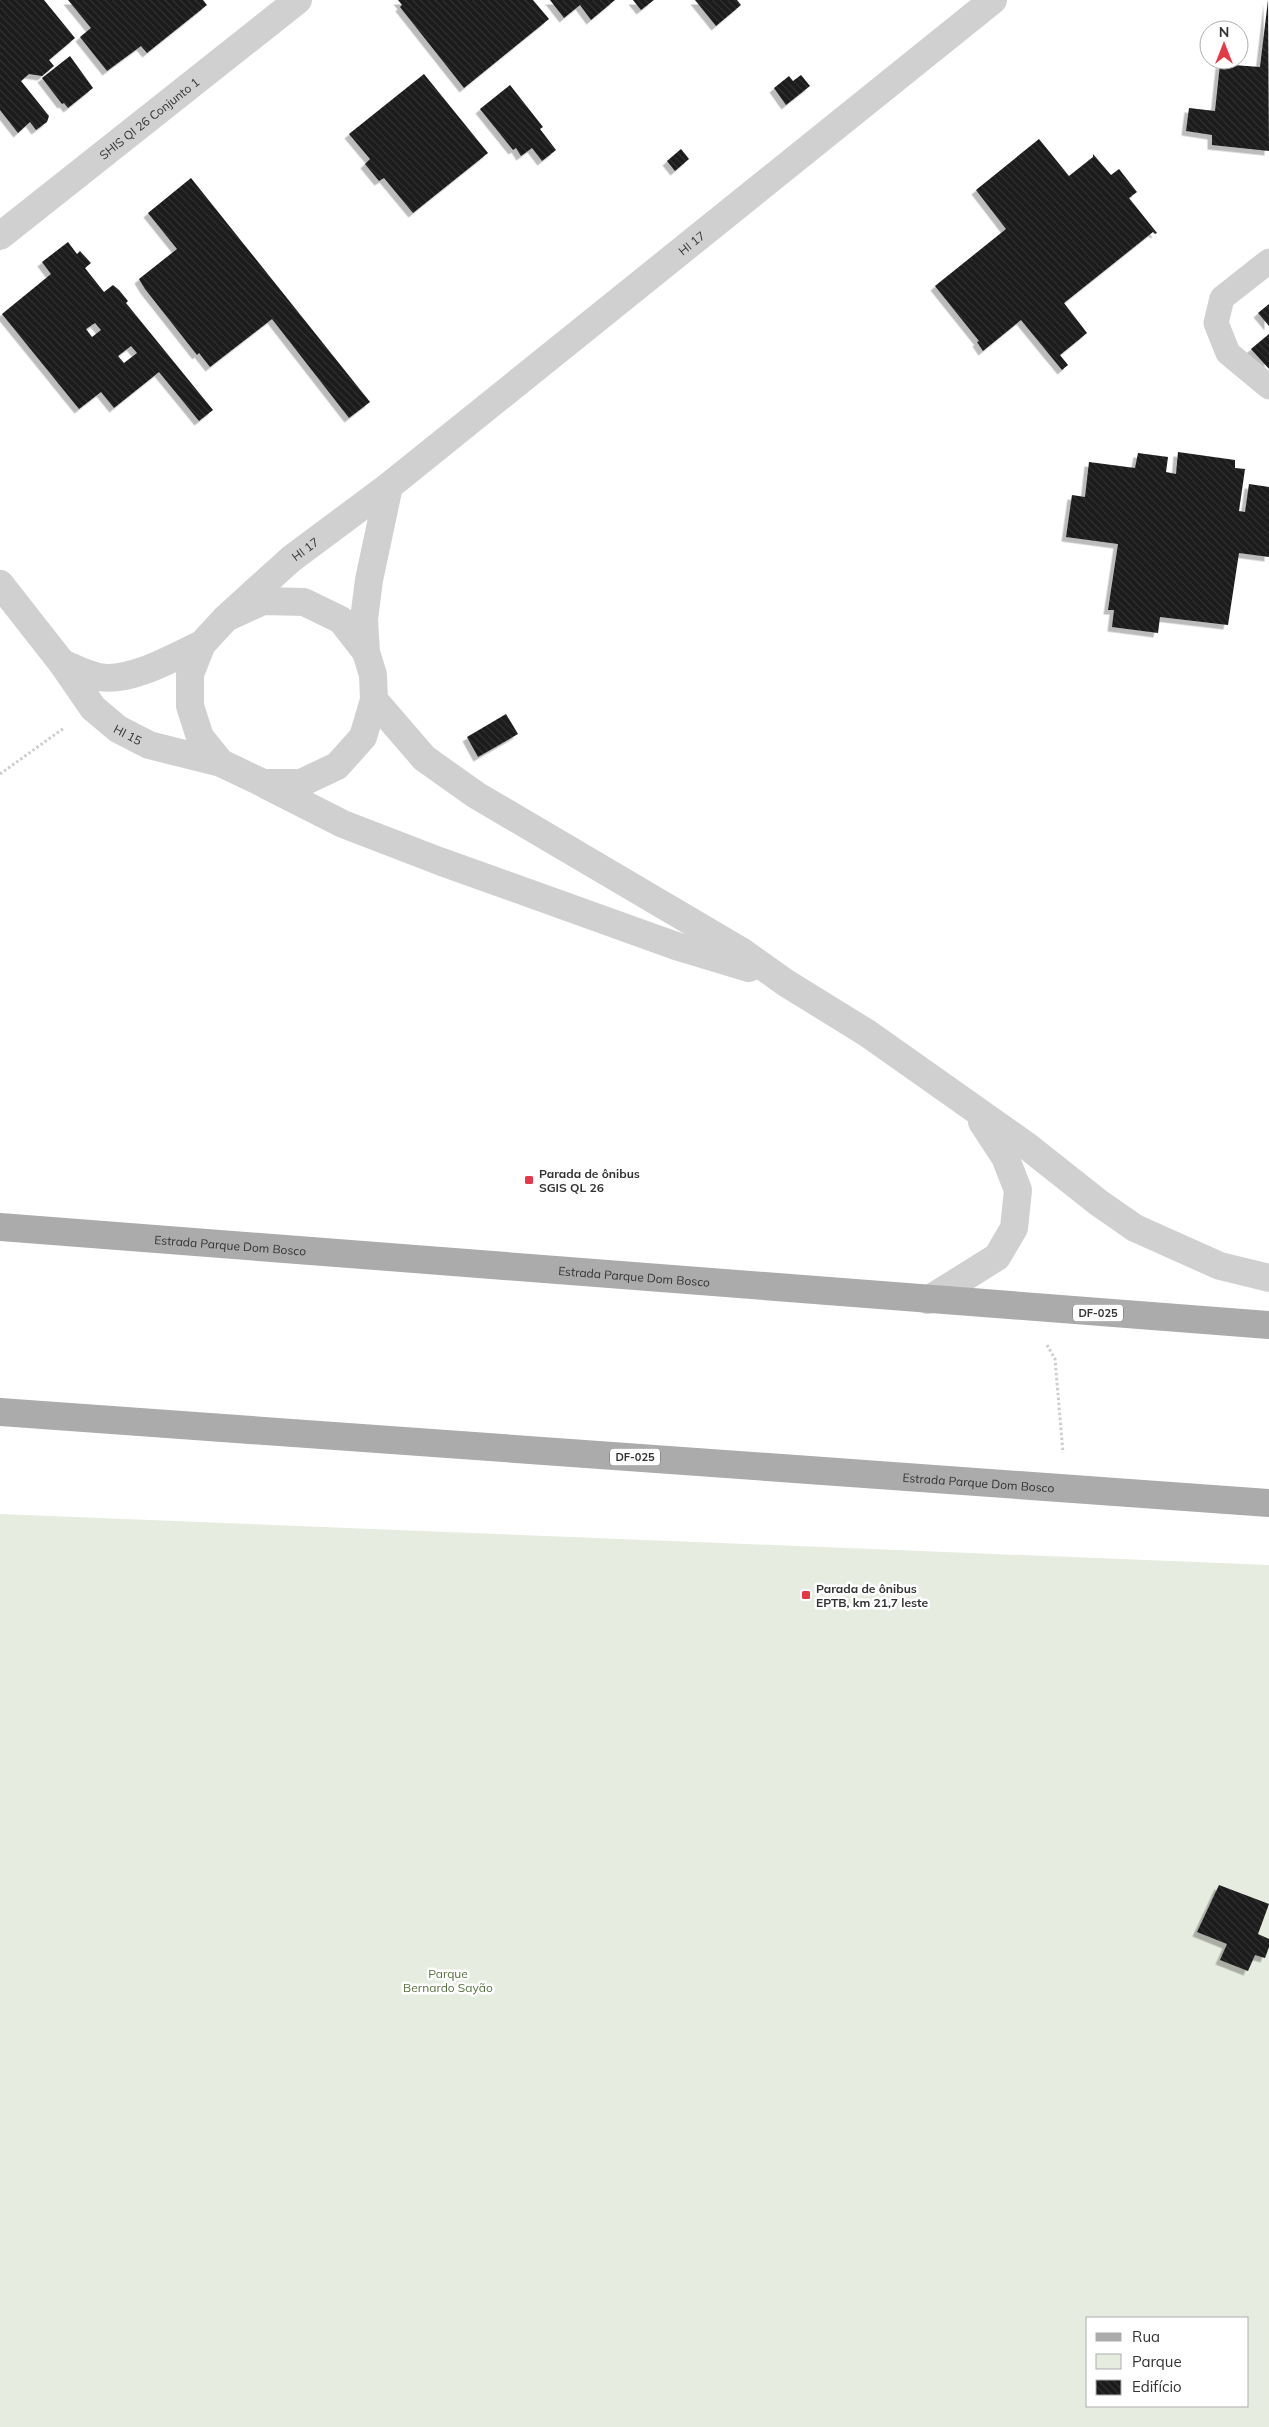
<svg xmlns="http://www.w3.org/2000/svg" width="1269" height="2427" font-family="Mulish,sans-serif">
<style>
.green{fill:#e6ecdf;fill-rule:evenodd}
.building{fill:url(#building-back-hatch);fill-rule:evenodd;filter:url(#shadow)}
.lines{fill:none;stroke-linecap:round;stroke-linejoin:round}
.path{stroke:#cdcdcd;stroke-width:3;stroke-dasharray:2.5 2.5;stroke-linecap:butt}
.service{stroke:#d0d0d0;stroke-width:25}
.minor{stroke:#d0d0d0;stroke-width:28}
.primary{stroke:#ababab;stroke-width:28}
.poi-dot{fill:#e63946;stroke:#fff;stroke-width:2}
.labels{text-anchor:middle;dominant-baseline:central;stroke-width:5;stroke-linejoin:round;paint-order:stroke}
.shield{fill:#fff;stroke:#707070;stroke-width:1}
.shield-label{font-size:11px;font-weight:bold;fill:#333}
.street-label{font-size:12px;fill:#333;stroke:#fff}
.poi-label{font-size:12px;font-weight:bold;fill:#333;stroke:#fff;text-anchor:start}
.park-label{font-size:12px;fill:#56703f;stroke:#fff}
</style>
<defs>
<pattern id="building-back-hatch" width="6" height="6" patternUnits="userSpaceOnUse" patternTransform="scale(1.25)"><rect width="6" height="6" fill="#1a1a1a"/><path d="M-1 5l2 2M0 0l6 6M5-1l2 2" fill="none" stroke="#333"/></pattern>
<filter id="shadow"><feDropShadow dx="-4.5" dy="4.5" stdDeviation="0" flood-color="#0004"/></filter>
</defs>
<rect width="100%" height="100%" fill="#fff"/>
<path class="green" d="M0,1514l1269,51v862h-1269zM1088,2318h160v88h-160z"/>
<g class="building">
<path d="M0,0h44l31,38 -26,22 5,6 -12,10 -13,-2 -8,7 28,35 -2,6 -11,8 -6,-8 -12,11 -18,-23z"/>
<path d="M68,0h135l4,5 -60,48 -6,-7 -34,25 -27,-34 11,-9z"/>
<path d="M398,0h135l16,19 -85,69 -64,-81 2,-2z"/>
<path d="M550,0h65l-24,20 -11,-15 -16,13z"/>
<path d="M633,0h21l-13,10z"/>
<path d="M695,0h42l4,5 -25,21z"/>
<path d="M1268,0l1,151 -57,-6v-10l-26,-4 3,-23 26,3 5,-47 40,3z"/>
<path d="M70,56l23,32 -25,20 -4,-5 -2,1 -20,-26z"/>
<path d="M424,74l64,79 -75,60 -29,-35 -5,3 -14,-17 5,-5 -21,-25z"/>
<path d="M801,75l9,11 -24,19 -12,-17 15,-12 4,5z"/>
<path d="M510,85l33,42 -3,2 16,21 -14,11 -10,-13 -11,8 -5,-8 -3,2 -33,-41z"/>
<path d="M1039,139l30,37 24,-19v-3l18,21 8,-6 18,23 -8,6 28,35 -2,1 -2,-2 -89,71 23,30 -27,22 8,10 -6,5 -41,-50 -38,31 -6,-9 2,-1 -44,-55 71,-57 -30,-39z"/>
<path d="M681,149l8,10 -14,12 -8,-10z"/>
<path d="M191,178l179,224 -21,16 -77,-99 -62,48 -11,-14 -2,2 -52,-66 -6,-10 38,-30 -29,-36z"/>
<path d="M68,242l9,12 3,-3 11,12 -6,5 19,24 9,-7 6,5 9,11 -2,2 87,107 -14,11 -40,-49 -45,36 -13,-16 -22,17 -77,-95 49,-40 -9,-12zM95,323l6,7 -9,7 -6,-8zM131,346l6,7 -13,10 -6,-7z"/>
<path d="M1269,304v22l-11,-13z"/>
<path d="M1269,334v35l-18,-20z"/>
<path d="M1178,452l57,8v8l10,1 -6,42 6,1 4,-28 20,3v70l-30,-4 -11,72 -68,-8 -2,16 -46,-6 2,-17h-6l10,-66 -52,-7 6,-42 13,2 4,-35 46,6 3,-15 30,4 -2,15 10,2z"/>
<path d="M506,714l12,20 -40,23 -11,-20z"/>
<path d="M1219,1885l50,19 -11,30 11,5v8l-4,11 -10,-3 -7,16 -28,-11 7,-16 -30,-12z"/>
</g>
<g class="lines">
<g class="path">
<path d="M0,774l64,-46"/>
<path d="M1047,1345l8,14 8,94"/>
</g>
<path class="service" d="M1269,261l-47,37 -6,25 12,30 41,34"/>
<g class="minor">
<path id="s1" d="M0,236l298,-236"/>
<path id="s2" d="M0,584l62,79 31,45 25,21 31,16 72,18"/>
<path id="s3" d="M226,618l65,-59 98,-73 604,-486"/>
<path d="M366,652l-25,-32 -37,-18 -41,-1 -37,17 -24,26 -12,30v32l10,31 21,26 42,20h38l36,-17 26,-29 11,-37 -1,-25 -7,-23 -2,-33 5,-39 20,-94"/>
<path d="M62,663c12,5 25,12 37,14 31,6 75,-20 103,-33"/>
<path d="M374,700l50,58 52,37 265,156 45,32 81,50 160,113 72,57 36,25 85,38 49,12"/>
<path d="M266,785l77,39 96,37 237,85 73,22"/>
<path d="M928,1300l69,-43 17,-29 4,-38 -13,-33 -23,-35"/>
</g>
<g class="primary">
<path id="s4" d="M0,1227l1269,98"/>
<path id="s5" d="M0,1412l1269,91"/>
</g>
</g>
<g class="poi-dot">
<rect x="524" y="1175" width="10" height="10" rx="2.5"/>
<rect x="801" y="1590" width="10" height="10" rx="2.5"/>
</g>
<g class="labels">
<g class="shield">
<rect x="1073" y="1304.5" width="50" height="17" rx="4"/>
<rect x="610" y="1448.5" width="50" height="17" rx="4"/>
</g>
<g class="shield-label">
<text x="1098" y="1313">DF-025</text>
<text x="635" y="1457">DF-025</text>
</g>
<g class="street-label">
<text stroke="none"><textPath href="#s1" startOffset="190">SHIS QI 26 Conjunto 1</textPath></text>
<text stroke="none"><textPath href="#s3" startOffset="598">HI 17</textPath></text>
<text stroke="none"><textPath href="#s3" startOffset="105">HI 17</textPath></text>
<text stroke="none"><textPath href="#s2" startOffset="199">HI 15</textPath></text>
<text stroke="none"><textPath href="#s4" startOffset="231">Estrada Parque Dom Bosco</textPath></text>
<text stroke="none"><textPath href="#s4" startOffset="636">Estrada Parque Dom Bosco</textPath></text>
<text stroke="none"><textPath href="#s5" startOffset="981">Estrada Parque Dom Bosco</textPath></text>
</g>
<g class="poi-label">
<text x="539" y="1173">Parada de ônibus<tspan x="539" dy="14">SGIS QL 26</tspan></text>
<text x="816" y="1588">Parada de ônibus<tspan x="816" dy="14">EPTB, km 21,7 leste</tspan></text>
</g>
<g class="park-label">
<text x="448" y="1973">Parque<tspan x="448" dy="14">Bernardo Sayão</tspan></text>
</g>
</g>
<rect x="1086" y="2317" width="162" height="90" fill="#ffffff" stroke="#adadad"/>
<rect x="1096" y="2333" width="25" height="8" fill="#ababab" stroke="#adadad"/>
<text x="1132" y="2342" font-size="15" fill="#333333">Rua</text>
<rect x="1096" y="2354" width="25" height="15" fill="#e6ecdf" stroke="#adadad"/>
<text x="1132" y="2367" font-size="15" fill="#333333">Parque</text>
<rect x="1096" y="2380" width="25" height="15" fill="url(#building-back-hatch)" stroke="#adadad"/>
<text x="1132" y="2392" font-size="15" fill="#333333">Edifício</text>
<g transform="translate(1224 45)"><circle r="24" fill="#ffffff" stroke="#adadad"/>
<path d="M0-4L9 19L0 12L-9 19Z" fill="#e63946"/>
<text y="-8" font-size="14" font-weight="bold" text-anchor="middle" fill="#333333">N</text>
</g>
</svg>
